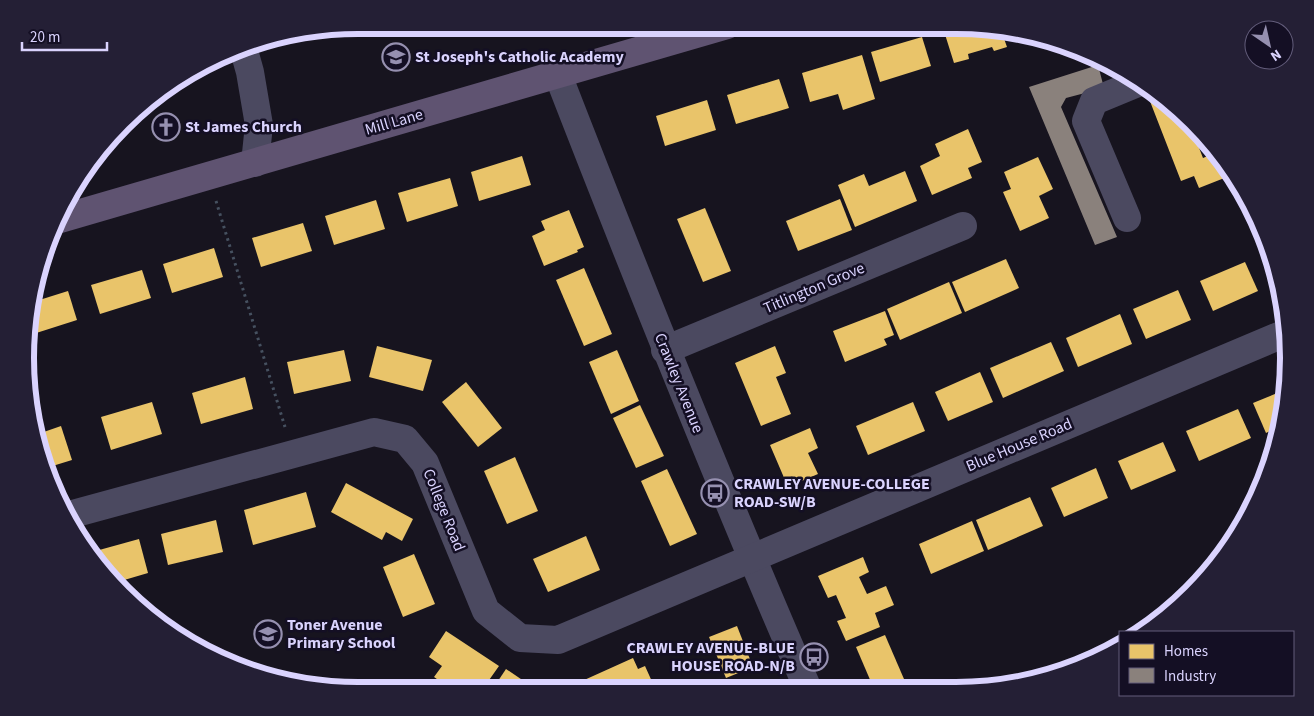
<svg xmlns="http://www.w3.org/2000/svg" width="1314" height="716" font-family="'Source Sans 3',sans-serif">
<style>
.homes{fill:#e9c46a}
.industry{fill:#8a817c}
.lines{fill:none;stroke-linecap:round;stroke-linejoin:round}
.path{stroke:#465160;stroke-width:3;stroke-dasharray:2.5 4;stroke-linecap:butt}
.minor{stroke:#4b4960;stroke-width:28}
.major{stroke:#5f5371;stroke-width:28}
.labels{text-anchor:middle;dominant-baseline:central;stroke-width:5;stroke-linejoin:round;paint-order:stroke}
.poi-label{font-size:16px;font-weight:bold;fill:#dad3fe;stroke:#140f24;text-anchor:start}
.street-label{font-size:16px;fill:#dad3fe;stroke:#140f24}
.rim{fill:none;stroke:#dad3fe;stroke-width:6}
</style>
<rect width="100%" height="100%" fill="#17141f"/>
<g class="homes">
<path d="M949,26h28l24,4 6,17 -13,4 -2,-4 -24,7 1,5 -15,4 -11,-35z"/>
<path d="M922,37l9,29 -51,16 -9,-30z"/>
<path d="M862,55l13,44 -32,11 -5,-16 -28,8 -8,-29z"/>
<path d="M779,79l10,29 -53,16 -9,-29z"/>
<path d="M1150,90l25,17 20,22 -3,1 11,28 14,-6 15,23 -33,13 -5,-12 -13,5 -35,-90z"/>
<path d="M707,100l9,30 -51,16 -9,-30z"/>
<path d="M968,129l14,33 -14,6 4,10 -40,17 -12,-29 20,-10 -5,-12z"/>
<path d="M522,156l9,29 -52,16 -8,-29z"/>
<path d="M1038,157l15,32 -14,7 10,22 -29,13 -17,-39 8,-3 -7,-17z"/>
<path d="M905,171l12,30 -62,26 -17,-42 26,-11 5,12z"/>
<path d="M450,178l8,28 -51,16 -9,-29z"/>
<path d="M840,199l12,31 -54,21 -12,-30z"/>
<path d="M376,200l9,29 -51,16 -9,-29z"/>
<path d="M705,208l26,63 -28,11 -26,-63z"/>
<path d="M569,210l15,37 -7,3 1,2 -34,14 -12,-30 13,-6 -4,-9z"/>
<path d="M303,223l9,28 -51,16 -9,-29z"/>
<path d="M214,248l9,29 -51,16 -9,-29z"/>
<path d="M1006,259l13,29 -54,24 -13,-30z"/>
<path d="M1245,262l13,29 -45,20 -13,-30z"/>
<path d="M584,268l28,66 -28,12 -28,-66z"/>
<path d="M142,270l9,28 -51,16 -9,-29z"/>
<path d="M949,282l13,31 -62,27 -13,-31z"/>
<path d="M1178,290l13,30 -45,19 -13,-30z"/>
<path d="M68,291l9,29 -47,15 3,-33z"/>
<path d="M885,311l9,24 -10,4 3,6 -42,17 -12,-31z"/>
<path d="M1120,314l12,30 -54,23 -12,-29z"/>
<path d="M1051,342l13,29 -61,27 -13,-30z"/>
<path d="M377,346l55,14 -9,31 -54,-14z"/>
<path d="M775,346l11,27 -10,4 15,37 -30,12 -26,-63z"/>
<path d="M344,350l7,31 -57,13 -7,-32z"/>
<path d="M617,350l22,51 -28,13 -22,-52z"/>
<path d="M980,372l13,30 -45,19 -13,-29z"/>
<path d="M245,377l8,32 -52,15 -9,-31z"/>
<path d="M466,382l36,46 -24,19 -36,-45z"/>
<path d="M1287,389l-1,12 -6,25 -14,7 -13,-30z"/>
<path d="M152,402l10,32 -51,16 -10,-33z"/>
<path d="M913,402l12,29 -57,24 -12,-29z"/>
<path d="M640,405l24,51 -28,12 -23,-50z"/>
<path d="M1238,409l13,29 -52,23 -13,-30z"/>
<path d="M61,426l11,34 -26,8 -8,-34z"/>
<path d="M810,428l8,20 -10,5 10,21 -30,13 -18,-42z"/>
<path d="M1163,442l13,29 -45,19 -13,-29z"/>
<path d="M515,457l23,54 -31,13 -23,-53z"/>
<path d="M1096,468l12,30 -44,19 -13,-29z"/>
<path d="M667,469l30,65 -27,12 -29,-65z"/>
<path d="M346,483l67,36 -11,22 -16,-9 -4,8 -51,-28z"/>
<path d="M306,492l10,35 -63,18 -9,-35z"/>
<path d="M1030,497l13,29 -55,24 -12,-30z"/>
<path d="M216,520l7,32 -55,13 -7,-31z"/>
<path d="M972,521l12,30 -53,23 -12,-30z"/>
<path d="M586,536l14,34 -52,22 -15,-33z"/>
<path d="M139,539l9,34 -34,10 -6,-5 -16,-26z"/>
<path d="M414,554l21,50 -32,13 -20,-50z"/>
<path d="M863,557l6,15 -10,5 8,17 19,-8 8,19 -19,8 5,14 -34,14 -9,-20 9,-3 -10,-23 -8,3 -10,-22z"/>
<path d="M737,626l16,41 -27,11 -17,-41z"/>
<path d="M446,631l53,35 -17,24h-3l-12,-7 -4,7h-10l-19,-13 8,-11 -13,-9z"/>
<path d="M885,635l22,51 -7,2 -26,1 -18,-42z"/>
<path d="M633,658l5,11 7,-3 9,20 -8,3 -61,1 -3,-9z"/>
<path d="M506,669l31,21h-45z"/>
</g>
<path class="industry" d="M1098,65l6,23 -38,10 -5,9 56,130 -22,8 -66,-158z"/>
<g class="lines">
<path class="path" d="M216,201l69,226"/>
<g class="minor">
<path d="M243,47l7,25 9,53 -4,38"/>
<path d="M558,75c80,206 162,411 250,614"/>
<path d="M1127,218l-41,-97 8,-20 46,-19"/>
<path d="M665,350l298,-124"/>
<path d="M69,515l305,-83 31,7 20,24 61,148 34,27 38,2 730,-308"/>
</g>
<path class="major" d="M60,219l667,-194"/>
</g>
<defs>
<g id="school-ring" transform="scale(1.4375)"><circle r="9.5" fill="#140f24" stroke="#9690b0" stroke-width="1.5"/><path d="M0-5L7-2L0 1L-7-2ZM-4 1L0 2.5L4 1V4Q0 6-4 4Z" fill="#9690b0"/></g>
<g id="church-ring" transform="scale(1.4375)"><circle r="9.5" fill="#140f24" stroke="#9690b0" stroke-width="1.5"/><path d="M-1.2-6h2.4v3.5h3.3v2.4h-3.3V6h-2.4V-.1h-3.3v-2.4h3.3Z" fill="#9690b0"/></g>
<g id="bus-ring" transform="scale(1.4375)"><circle r="9.5" fill="#140f24" stroke="#9690b0" stroke-width="1.5"/><path d="M-5-6H5V4H4V6H2V4H-2V6H-4V4H-5ZM-3.5-4V0h7V-4ZM-3.5 1.2v1.5H-2V1.2ZM2 1.2v1.5H3.5V1.2Z" fill="#9690b0"/></g>
</defs>
<g fill-rule="evenodd">
<use href="#school-ring" x="396" y="57"/>
<use href="#church-ring" x="166" y="127"/>
<use href="#bus-ring" x="715" y="493"/>
<use href="#school-ring" x="268" y="634"/>
<use href="#bus-ring" x="814" y="657"/>
</g>
<g class="labels">
<g class="poi-label">
<text x="415" y="57">St Joseph's Catholic Academy</text>
<text x="185" y="127">St James Church</text>
<text x="734" y="484">CRAWLEY AVENUE-COLLEGE<tspan x="734" dy="18">ROAD-SW/B</tspan></text>
<text x="287" y="625">Toner Avenue<tspan x="287" dy="18">Primary School</tspan></text>
<text x="795" y="648" text-anchor="end">CRAWLEY AVENUE-BLUE<tspan x="795" dy="18">HOUSE ROAD-N/B</tspan></text>
</g>
<g class="street-label">
<text transform="translate(394 122) rotate(-16)">Mill Lane</text>
<text transform="translate(814 288) rotate(-23)">Titlington Grove</text>
<text transform="translate(679 383) rotate(68)">Crawley Avenue</text>
<text transform="translate(1019 445) rotate(-23)">Blue House Road</text>
<text transform="translate(444 510) rotate(68)">College Road</text>
</g>
</g>
<path d="M0 0H1314V716H0ZM358 34H956A324 324 0 0 1 1280 358V358A324 324 0 0 1 956 682H358A324 324 0 0 1 34 358V358A324 324 0 0 1 358 34Z" fill="#241f35" fill-rule="evenodd"/>
<path class="rim" d="M358 34H956A324 324 0 0 1 1280 358V358A324 324 0 0 1 956 682H358A324 324 0 0 1 34 358V358A324 324 0 0 1 358 34Z"/>
<rect x="1119" y="631" width="175" height="65" fill="#140f24" stroke="#635d7b"/>
<rect x="1129" y="644" width="25" height="15" fill="#e9c46a" stroke="#635d7b"/>
<text x="1164" y="656" font-size="15" fill="#dad3fe">Homes</text>
<rect x="1129" y="668" width="25" height="15" fill="#8a817c" stroke="#635d7b"/>
<text x="1164" y="681" font-size="15" fill="#dad3fe">Industry</text>
<g transform="translate(1269 45) rotate(146)"><circle r="24" fill="#140f24" stroke="#635d7b"/>
<path d="M0-4L9 19L0 12L-9 19Z" fill="#9690b0"/>
<text y="-8" font-size="14" font-weight="bold" text-anchor="middle" fill="#dad3fe">N</text>
</g>
<path d="M22 42v8h85v-8" fill="none" stroke="#dad3fe" stroke-width="2.5"/>
<text x="30" y="42" font-size="15" fill="#dad3fe" stroke="#140f24" stroke-width="4" paint-order="stroke">20 m</text>
</svg>
